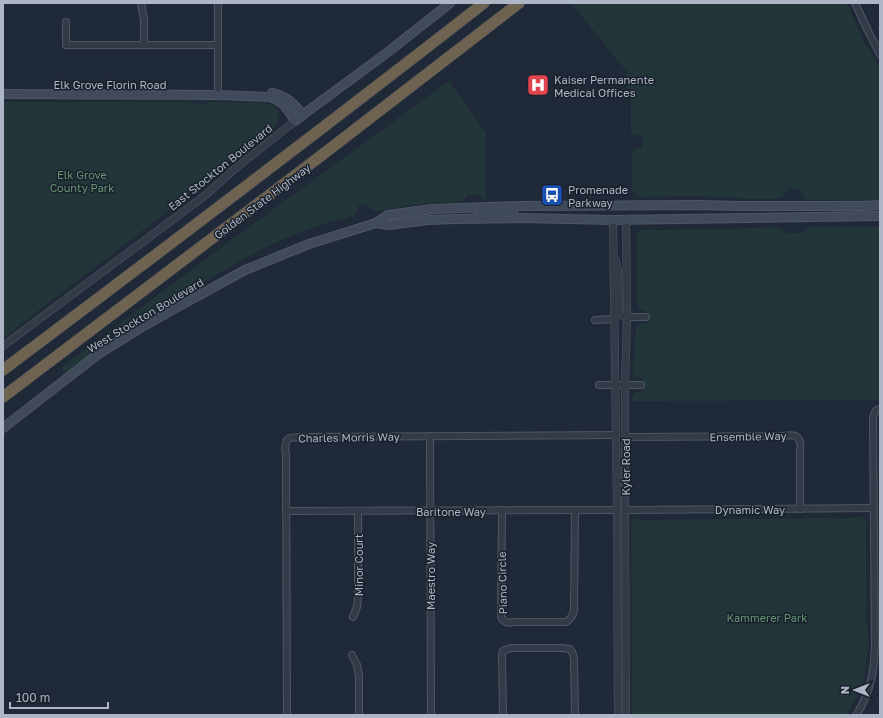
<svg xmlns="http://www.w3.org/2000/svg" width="883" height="718" font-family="'Golos Text',sans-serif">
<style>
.green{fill:#223639}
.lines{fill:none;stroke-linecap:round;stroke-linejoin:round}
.minor-casing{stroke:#4e5663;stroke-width:8}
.tertiary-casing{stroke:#4e5663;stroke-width:8}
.secondary-casing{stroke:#4e5663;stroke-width:10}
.motorway-casing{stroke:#3e4653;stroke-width:12}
.minor{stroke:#333b48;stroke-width:6}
.tertiary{stroke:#333b48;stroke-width:7}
.secondary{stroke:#414a5b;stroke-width:8}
.motorway{stroke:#6e6350;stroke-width:11}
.labels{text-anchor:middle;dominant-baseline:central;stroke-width:3;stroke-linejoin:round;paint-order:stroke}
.poi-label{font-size:11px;fill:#aeb6c5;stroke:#19212d;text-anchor:start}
.street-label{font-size:11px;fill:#aeb6c5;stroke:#19212d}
.park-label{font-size:11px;fill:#659671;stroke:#19212d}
</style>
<rect width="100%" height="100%" fill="#202938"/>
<g class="green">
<path d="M571,3h276l14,33 19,33v129l-6,3 -67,-1c-6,-3 -6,-6 -7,-11h-13l-1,4 -4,4 -6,2h-20l-62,-3 -52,1c-6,-1 -7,-3 -10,-8v-36l5,-5h5v-13h-7l-4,-3v-28l-3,-14 -3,-8v-6l3,-4 -10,-11z"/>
<path d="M449,81l37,52v68l-4,-2 -3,-4h-11c-2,4 -4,6 -9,7 -6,1 -13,0 -19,0 -21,2 -43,5 -64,9l-4,-1 -5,-6 -9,2c-1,4 -1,8 -6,10 -5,3 -12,3 -17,5 -21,6 -43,14 -63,23 -21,10 -41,22 -61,34 -51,29 -99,60 -145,95l-5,-5 161,-121z"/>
<path d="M3,102h189l2,2h11l3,-2 56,1c5,1 10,1 13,7 7,14 -11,25 -20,32 -6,5 -12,9 -18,14h-3l-7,6 -1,3 -225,173z"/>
<path d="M812,226l68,1v173l-248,1c2,-8 3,-9 10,-11v-12l-7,-1 -2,-5 3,-43 4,-5 7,-1v-12l-7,-2 -3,-6v-68l4,-5h68l67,-3 11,6h14z"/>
<path d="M861,516l5,3 1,5 -1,6v91c3,11 3,25 1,37 -2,7 -2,14 -3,21 -4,13 -10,25 -18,36h-214l-1,-188c1,-5 2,-7 6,-9l7,2 211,-2z"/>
</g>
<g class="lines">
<g class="minor-casing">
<g id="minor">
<path d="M141,3l3,17v25"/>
<path d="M855,3l14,30 11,21"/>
<path d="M66,22v23h151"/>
<path d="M218,95v-92"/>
<path d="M627,317h19"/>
<path d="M595,320l19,-1"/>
<path d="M599,385h42"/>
<path d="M430,436l1,279"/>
<path d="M625,437l159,-1c14,-3 18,3 16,16v57"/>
<path d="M502,510l-1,107c4,7 8,6 15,5h50c5,-3 7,-6 8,-12l1,-100"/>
<path d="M625,510l249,-2"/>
<path d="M286,511l331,-1"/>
<path d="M353,617l4,-10 1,-10v-86"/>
<path d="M352,655l5,10 2,11v39"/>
<path d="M287,715l-1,-260 -1,-7 2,-8 3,-2 11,-1 315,-2"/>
<path d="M503,715l-1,-60 1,-4 4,-2 5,-1h50l8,1 3,5 1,6 1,55"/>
<path d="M856,715c8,-11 13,-26 16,-39 2,-9 2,-20 3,-29l-2,-229c1,-5 2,-8 7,-9"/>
</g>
</g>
<g class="tertiary-casing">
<g id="tertiary">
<path d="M626,219l1,98 -2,68v125l1,205"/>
<path d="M613,220l4,290 1,205"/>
<path d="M616,261l2,11 1,39 4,5 4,1"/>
<path d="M3,346l204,-152 24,-22 64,-51"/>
</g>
</g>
<g class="secondary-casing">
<g id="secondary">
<path d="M272,93c15,3 22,11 31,22"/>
<path d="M3,94l215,1 52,2c13,4 18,13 25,24l17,-13 76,-56 62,-49"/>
<path d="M476,219c1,-2 2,-4 4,-5 3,-2 27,-2 33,-3"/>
<path d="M376,223l13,2 39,-5 27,-1 66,-1 92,2 267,-4"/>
<path d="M3,428l94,-73 45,-28 34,-19 69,-38 64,-26 67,-21 12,-8 44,-6 88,-3 181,-1 37,1h127l15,-1"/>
</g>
</g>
<g class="motorway-casing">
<g id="motorway">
<path d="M3,370c161,-121 322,-243 481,-367"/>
<path d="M3,397l319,-242 197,-152"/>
</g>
</g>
<use href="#minor" class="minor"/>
<use href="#tertiary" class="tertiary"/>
<use href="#secondary" class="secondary"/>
<use href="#motorway" class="motorway"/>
</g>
<defs>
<g id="hospital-square" transform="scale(1.15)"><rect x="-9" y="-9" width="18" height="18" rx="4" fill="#e0444e" stroke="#19212d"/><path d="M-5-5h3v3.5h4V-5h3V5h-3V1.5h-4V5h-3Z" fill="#fff"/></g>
<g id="bus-square" transform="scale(1.15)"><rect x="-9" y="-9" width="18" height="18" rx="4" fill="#1a4fb4" stroke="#19212d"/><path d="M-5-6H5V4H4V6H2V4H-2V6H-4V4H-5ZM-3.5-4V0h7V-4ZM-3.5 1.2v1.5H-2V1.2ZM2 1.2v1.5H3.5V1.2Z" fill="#fff"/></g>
</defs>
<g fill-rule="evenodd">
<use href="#hospital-square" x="538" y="85"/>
<use href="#bus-square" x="552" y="195"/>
</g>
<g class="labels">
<g class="poi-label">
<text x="554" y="79">Kaiser Permanente<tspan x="554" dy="13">Medical Offices</tspan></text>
<text x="568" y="189">Promenade<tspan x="568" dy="13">Parkway</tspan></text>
</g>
<g class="street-label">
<text x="110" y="84">Elk Grove Florin Road</text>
<text transform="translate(220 167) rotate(-39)">East Stockton Boulevard</text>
<text transform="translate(262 201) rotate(-37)">Golden State Highway</text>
<text transform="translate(145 315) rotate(-31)">West Stockton Boulevard</text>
<text transform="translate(748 436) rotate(-1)">Ensemble Way</text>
<text transform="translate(349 437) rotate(-1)">Charles Morris Way</text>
<text transform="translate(625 467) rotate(-90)">Kyler Road</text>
<text x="750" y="509">Dynamic Way</text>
<text x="451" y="511">Baritone Way</text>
<text transform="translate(358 565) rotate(-90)">Minor Court</text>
<text transform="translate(430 576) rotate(-90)">Maestro Way</text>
<text transform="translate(502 583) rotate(-91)">Piano Circle</text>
</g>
<g class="park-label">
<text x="82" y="174">Elk Grove<tspan x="82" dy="13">County Park</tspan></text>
<text x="767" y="617">Kammerer Park</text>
</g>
</g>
<rect width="883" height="718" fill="none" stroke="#aeb6c5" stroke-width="8"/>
<g transform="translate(855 690) rotate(270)" stroke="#19212d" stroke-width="3" paint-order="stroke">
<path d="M0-3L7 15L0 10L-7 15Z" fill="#aeb6c5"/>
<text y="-6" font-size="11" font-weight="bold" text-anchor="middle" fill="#aeb6c5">N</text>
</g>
<path d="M10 702v6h98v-6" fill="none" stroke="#aeb6c5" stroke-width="2"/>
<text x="16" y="702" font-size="12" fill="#aeb6c5" stroke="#19212d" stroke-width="3" paint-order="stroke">100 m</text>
</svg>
